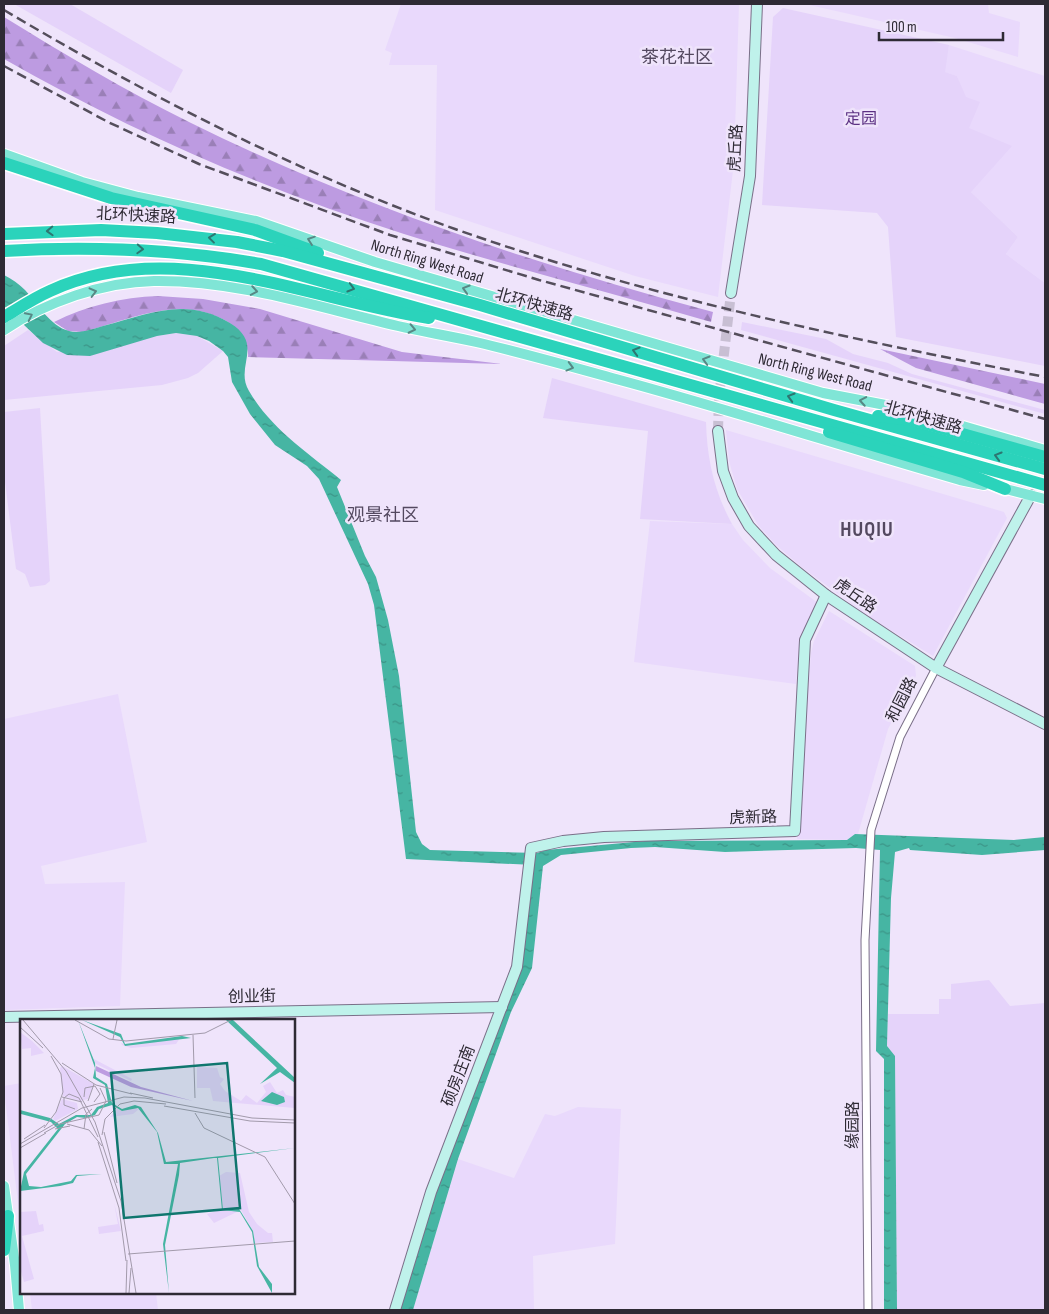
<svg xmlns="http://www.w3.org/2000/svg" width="1049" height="1314" font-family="'Sofia Sans Condensed','Noto Sans SC',sans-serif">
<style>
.built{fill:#e9d9fc}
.green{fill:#e5d3fa}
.forest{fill:url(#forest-firs)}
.water{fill:url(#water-ripples)}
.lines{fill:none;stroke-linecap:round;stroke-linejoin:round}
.secondary-tunnel{stroke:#c8bfd3;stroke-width:10;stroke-dasharray:10 5;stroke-linecap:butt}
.street-casing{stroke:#7a6f88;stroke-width:9}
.secondary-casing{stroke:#7a6f88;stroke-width:12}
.primary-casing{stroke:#fff;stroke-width:12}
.highway-casing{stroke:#fff;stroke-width:15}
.street{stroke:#fff;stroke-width:7}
.secondary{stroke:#bff2eb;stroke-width:10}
.primary{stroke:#80e5d6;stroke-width:10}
.highway{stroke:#2bd3bb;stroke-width:12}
.rail{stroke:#544e5b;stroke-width:2.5;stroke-dasharray:10 5;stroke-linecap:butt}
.oneway{stroke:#2d7671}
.oneway2{stroke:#578885}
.labels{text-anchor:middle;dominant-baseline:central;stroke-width:5;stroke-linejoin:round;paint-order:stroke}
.park-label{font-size:16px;fill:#5c3183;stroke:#efe4fb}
.street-label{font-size:16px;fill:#2e2a34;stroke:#efe4fb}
.neighbourhood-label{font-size:18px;fill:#544960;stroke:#efe4fb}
.district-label{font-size:21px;font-weight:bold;letter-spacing:1px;fill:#544960;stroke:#efe4fb}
.inset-road{fill:none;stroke:#a29aab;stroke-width:1}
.view{fill:#0f766e;fill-opacity:0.15;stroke:#0f766e;stroke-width:2.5}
.inset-edge{fill:none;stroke:#2e2a34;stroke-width:2.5}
</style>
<defs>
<pattern id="forest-firs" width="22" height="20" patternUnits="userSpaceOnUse" patternTransform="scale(1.25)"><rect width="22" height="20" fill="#bd9be1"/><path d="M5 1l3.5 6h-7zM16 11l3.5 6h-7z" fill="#9a7fb7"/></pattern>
<pattern id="water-ripples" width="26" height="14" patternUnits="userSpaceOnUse" patternTransform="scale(1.25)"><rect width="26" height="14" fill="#46b5a3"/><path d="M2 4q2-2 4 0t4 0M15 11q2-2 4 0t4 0" fill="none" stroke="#3b9386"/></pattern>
</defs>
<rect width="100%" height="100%" fill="#efe4fb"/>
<g class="built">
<path d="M401,4h338l-5,158 -16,135 -83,-21 -200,-66 2,-145h-48l3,-12 -7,-3z"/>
<path d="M805,4h183l1,9 31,9 -2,35 -63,-19z"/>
<path d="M949,45l96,31v207l-39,-29 12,-17 -47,-45 -2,-64 -4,-31 -8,-21 -13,-4z"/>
<path d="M726,430l278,82 3,6 -74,138 -59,-36 -70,-51 -28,-24 -18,-20 -21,-36 -8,-28z"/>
<path d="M650,521l82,3 11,16 27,28 48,35 -18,34 -4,47 -162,-22z"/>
<path d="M829,611l86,55 1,10 -28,53 -30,105 -11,6 -50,-1 14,-186 3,-12z"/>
<path d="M118,694l29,148 -106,24 4,18 80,-2 -5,124 -116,4v-291z"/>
<path d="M21,1083v143l-17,-135v-5z"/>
<path d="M578,1107l43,2 -6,135 -82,12 1,54h-121l45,-151 56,19 31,-64 10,2z"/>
<path d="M30,1293h126l2,17h-126z"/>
</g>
<g class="green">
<path d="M14,4h56l113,66 -12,23z"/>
<path d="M783,8l166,37 -4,27 12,4 9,21 14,5 -11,26 43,18 -41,46 47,45 -12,17 39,29v83l-149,-29 -8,-110 -11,-14 -115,-8 11,-188z"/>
<path d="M742,322l84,17 27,15 35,9 24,11 133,36v4l-304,-84z"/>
<path d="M28,330l29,22 119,-19 21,3 26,15 -25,22 -10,5 -26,7 -158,15v-54z"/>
<path d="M552,378l154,44c1,37 8,69 26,102l-92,-5 8,-88 -105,-13z"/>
<path d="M40,408l10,173 -5,4 -15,2 -5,-13 -9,-5 -12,-95v-62z"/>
<path d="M989,980l21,26 35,-3v307h-148l-2,-253 -8,-11 1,-32h51v-15h12v-15z"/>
</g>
<g class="forest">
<path d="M4,17c60,37 122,74 185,105 168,83 344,142 524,190l-2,10c-102,-30 -206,-56 -307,-88 -139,-44 -274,-103 -400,-175z"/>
<path d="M158,296l45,3 57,10 142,43 100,12 -254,-7c1,-9 -4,-16 -9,-24 -4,-8 -12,-12 -21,-16 -45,-20 -91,4 -136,15l-14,-1 -14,-9c32,-16 68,-25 104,-26z"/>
<path d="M880,349l165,35v20l-129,-36z"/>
</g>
<path class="water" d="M4,275c8,4 15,9 21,15 13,14 25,36 44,41 11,3 23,-2 34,-5 45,-12 83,-30 127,-3 35,22 4,43 19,68 21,37 60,63 92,89l-4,7 28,69 11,21 12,43 11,56 17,156 6,12 8,6 107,3 9,-3 99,-9 202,-1 8,-6 159,6 31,-3v13l-63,5 -72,-5 -1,-2 -14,4 -4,46 -4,148 8,10 2,254h-13v-251l-8,-8 4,-201 -24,-2 -131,4 -70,-5 -24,1 -70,7 -18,11 -11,102 -21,44 -53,147 -45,151h-13l36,-120 85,-224 13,-101 -128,-6 -32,-254 -6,-21 -49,-105 -12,-13 -32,-21 -25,-31 -18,-32 -4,-25 -5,-6 -14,-10 -12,-5 -21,-3 -19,3 -67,20 -23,-1 -24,-12 -39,-37z"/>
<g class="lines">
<path class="secondary-tunnel" d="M718,431l1,-34 12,-104"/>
<g class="street-casing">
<path id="street" d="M868,1310l-3,-370 6,-110 29,-93 36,-69"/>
</g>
<g class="secondary-casing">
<g id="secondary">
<path d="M731,293l19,-117 7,-172"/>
<path d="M718,431l5,40 10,27 16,28 27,29 50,40 110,73 109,56"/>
<path d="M936,668l95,-173"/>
<path d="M4,1017l498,-10"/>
<path d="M395,1310l36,-118 86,-225 14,-119 32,-7 41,-4 191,-6 10,-191 21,-45"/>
</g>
</g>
<g class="primary-casing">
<g id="primary">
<path d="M4,154l78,28 56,15 118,24 119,41 448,131 78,15 144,42"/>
<path d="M4,330c42,-28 99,-48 150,-49 84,-1 163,26 244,45 26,6 52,10 78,16 47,11 93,24 140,37 115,31 229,68 344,101l24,5"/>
<path d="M998,487l47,12"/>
<path d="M4,1186l11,79 4,45"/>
</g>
</g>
<g class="highway-casing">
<g id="highway">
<path d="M4,163l107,35 144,32 63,23"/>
<path d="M4,234l97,-4 56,3 80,9 46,9 197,54 354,105 211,59"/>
<path d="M4,251c86,-5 171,-2 257,13l784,221"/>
<path d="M4,317c15,-9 30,-19 46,-26 121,-56 258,8 379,27"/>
<path d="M878,416l34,4 133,37"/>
<path d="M829,432l134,40 42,17"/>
<path d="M4,1250l4,-34"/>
</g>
</g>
<use href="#street" class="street"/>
<use href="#secondary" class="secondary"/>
<use href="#primary" class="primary"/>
<use href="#highway" class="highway"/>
<g class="rail">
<path d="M4,10c145,86 292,162 451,219 192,68 391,109 590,148"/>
<path d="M4,66l104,56 91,42 191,71 149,45 506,139"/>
</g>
</g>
<defs><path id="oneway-chevron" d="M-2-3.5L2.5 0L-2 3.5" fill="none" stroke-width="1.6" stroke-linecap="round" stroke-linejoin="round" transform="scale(1.25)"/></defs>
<g class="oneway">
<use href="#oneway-chevron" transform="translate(50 231) rotate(178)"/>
<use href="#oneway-chevron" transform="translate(212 238) rotate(-173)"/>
<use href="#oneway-chevron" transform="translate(140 249) rotate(3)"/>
<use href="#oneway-chevron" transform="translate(351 288) rotate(16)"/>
<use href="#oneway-chevron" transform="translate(636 351) rotate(-164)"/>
<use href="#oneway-chevron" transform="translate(791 397) rotate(-164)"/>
<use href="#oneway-chevron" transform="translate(998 456) rotate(-164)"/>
</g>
<g class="oneway2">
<use href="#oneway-chevron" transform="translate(311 240) rotate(-161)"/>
<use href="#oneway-chevron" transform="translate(466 289) rotate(-163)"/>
<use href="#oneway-chevron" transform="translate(254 291) rotate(10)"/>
<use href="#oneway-chevron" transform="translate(93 292) rotate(-14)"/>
<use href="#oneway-chevron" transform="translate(29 316) rotate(-26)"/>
<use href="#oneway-chevron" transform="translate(412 329) rotate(12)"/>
<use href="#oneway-chevron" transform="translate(706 360) rotate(-164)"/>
<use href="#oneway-chevron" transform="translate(570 367) rotate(15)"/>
<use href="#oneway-chevron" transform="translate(863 401) rotate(-170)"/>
</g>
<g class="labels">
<g class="park-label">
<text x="861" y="119">定园</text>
</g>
<g class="street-label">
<text transform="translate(736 148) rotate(-87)">虎丘路</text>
<text transform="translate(136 216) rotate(3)">北环快速路</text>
<text transform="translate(427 262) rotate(17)">North Ring West Road</text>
<text transform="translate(534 305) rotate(16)">北环快速路</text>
<text transform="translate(815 373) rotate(14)">North Ring West Road</text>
<text transform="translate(923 418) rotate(16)">北环快速路</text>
<text transform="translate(855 596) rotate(35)">虎丘路</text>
<text transform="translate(902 700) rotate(-63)">和园路</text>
<text transform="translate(753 818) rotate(-2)">虎新路</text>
<text transform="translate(252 997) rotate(-1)">创业街</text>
<text transform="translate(459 1076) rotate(-69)">硕房庄南</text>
<text transform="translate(853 1125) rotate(-90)">缘园路</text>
</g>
<g class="neighbourhood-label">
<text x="677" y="57">茶花社区</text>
<text x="383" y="515">观景社区</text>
</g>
<g class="district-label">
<text x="867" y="529">HUQIU</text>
</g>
</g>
<g transform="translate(20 1019)">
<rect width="275" height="275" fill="#efe4fb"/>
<path d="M0,13l12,9 12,12 -13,3v-8l-9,1zM160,19l-4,6 -45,4 -9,-3 -1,-2 8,3zM72,39l40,21 -1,2 -35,-17zM42,47l32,18 -6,15 -8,2 -17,-5 -3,-28zM177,48l20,1 3,9 4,2 -4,5 5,7 16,10 5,-6 11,8 9,-11 -3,-6 7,-4 7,11 6,-3 3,5 9,2v11l-82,-7 -3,-13h-13zM42,80l15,4 1,6 -23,12 -2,-2zM114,89l5,1 -6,5 -23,3 7,-8 6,2zM206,153l14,1 9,39 8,12 11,9h4l1,9 -19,1 -1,-12 -12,-21 -27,13 -7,-9 16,-5 -4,-33zM94,184l7,28 -22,3 -1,-7 20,-3zM16,192l3,14 4,-1 1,7 -22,5 12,43 -10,3 -4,-14v-56z" fill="#e5d3fa"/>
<path d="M76,47l45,21 52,14 -62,-14 -35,-16z" fill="#bd9be1"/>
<path d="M58,1l17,43 1,14 11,7 5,19 10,6 13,-4 6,2 17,26 8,29 129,-14 -77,10 5,52 16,-1 2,3 12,19 6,36 13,17v9l-15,-27 -5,-34 -12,-20 -18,-2 -5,-52h-3l-34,5 -1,12 -14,70 4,48 -6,-49 15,-80h-14l-7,-32 -19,-24 -16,3 -10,-6 -13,4 -4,6 -9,3 -9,-1 -12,7 -39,50 3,12 12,1 30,-6 5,-6 26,-1 -25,2 -4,7 -13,3 -40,5 4,-19 34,-43 -7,-7 -30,-8 -1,-4 30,8 9,6 17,-9h15l6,-8 11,-4 -3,-18 -12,-7 2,-10zM62,1l39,14 4,10 57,-8 9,2 -66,8 -5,-9zM206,1h7l62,58v5l-15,-11 -20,12 17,-16zM252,73l12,5 1,5 -8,3 -16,-4z" fill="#46b5a3"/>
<path class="inset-road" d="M3,1l43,51 29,51 26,79 15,92M55,1l34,19 17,2 79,-8 26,-13M0,8l23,21M173,16l2,63M93,20l4,-19M42,44l34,22 36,9M110,74l23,5M42,78l20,5M64,78l1,-9 10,-2 5,8 -6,8M68,82l6,-17M144,87l86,15 45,2M55,90l-11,-4v-7l5,-4 10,4 19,39M175,94l9,15 61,29 30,47M47,105l22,6 13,16M24,109l12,-16 7,-20 -2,-18 -10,-18M35,110l15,-3M64,110l2,-15 6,-5M84,113l13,51M24,114l16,-9 39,-9 7,-14 -6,-13M82,116l3,-16 15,-15 14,-3 32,3M4,120l21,-14M78,123l21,66 7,53M0,125l62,-36 42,-11 21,1 107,20 43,2M0,129l26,-15M108,235l167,-13M106,274l1,-33M109,274l2,-25"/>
<path class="view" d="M207,44l13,145 -116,10 -13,-145z"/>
<rect width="275" height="275" class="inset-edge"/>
</g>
<rect width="1049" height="1314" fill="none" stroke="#2e2a34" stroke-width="10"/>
<path d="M879 32v8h124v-8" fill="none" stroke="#2e2a34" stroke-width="2.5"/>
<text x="886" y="32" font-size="15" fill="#2e2a34" stroke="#efe4fb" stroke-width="4" paint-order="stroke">100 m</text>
</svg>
